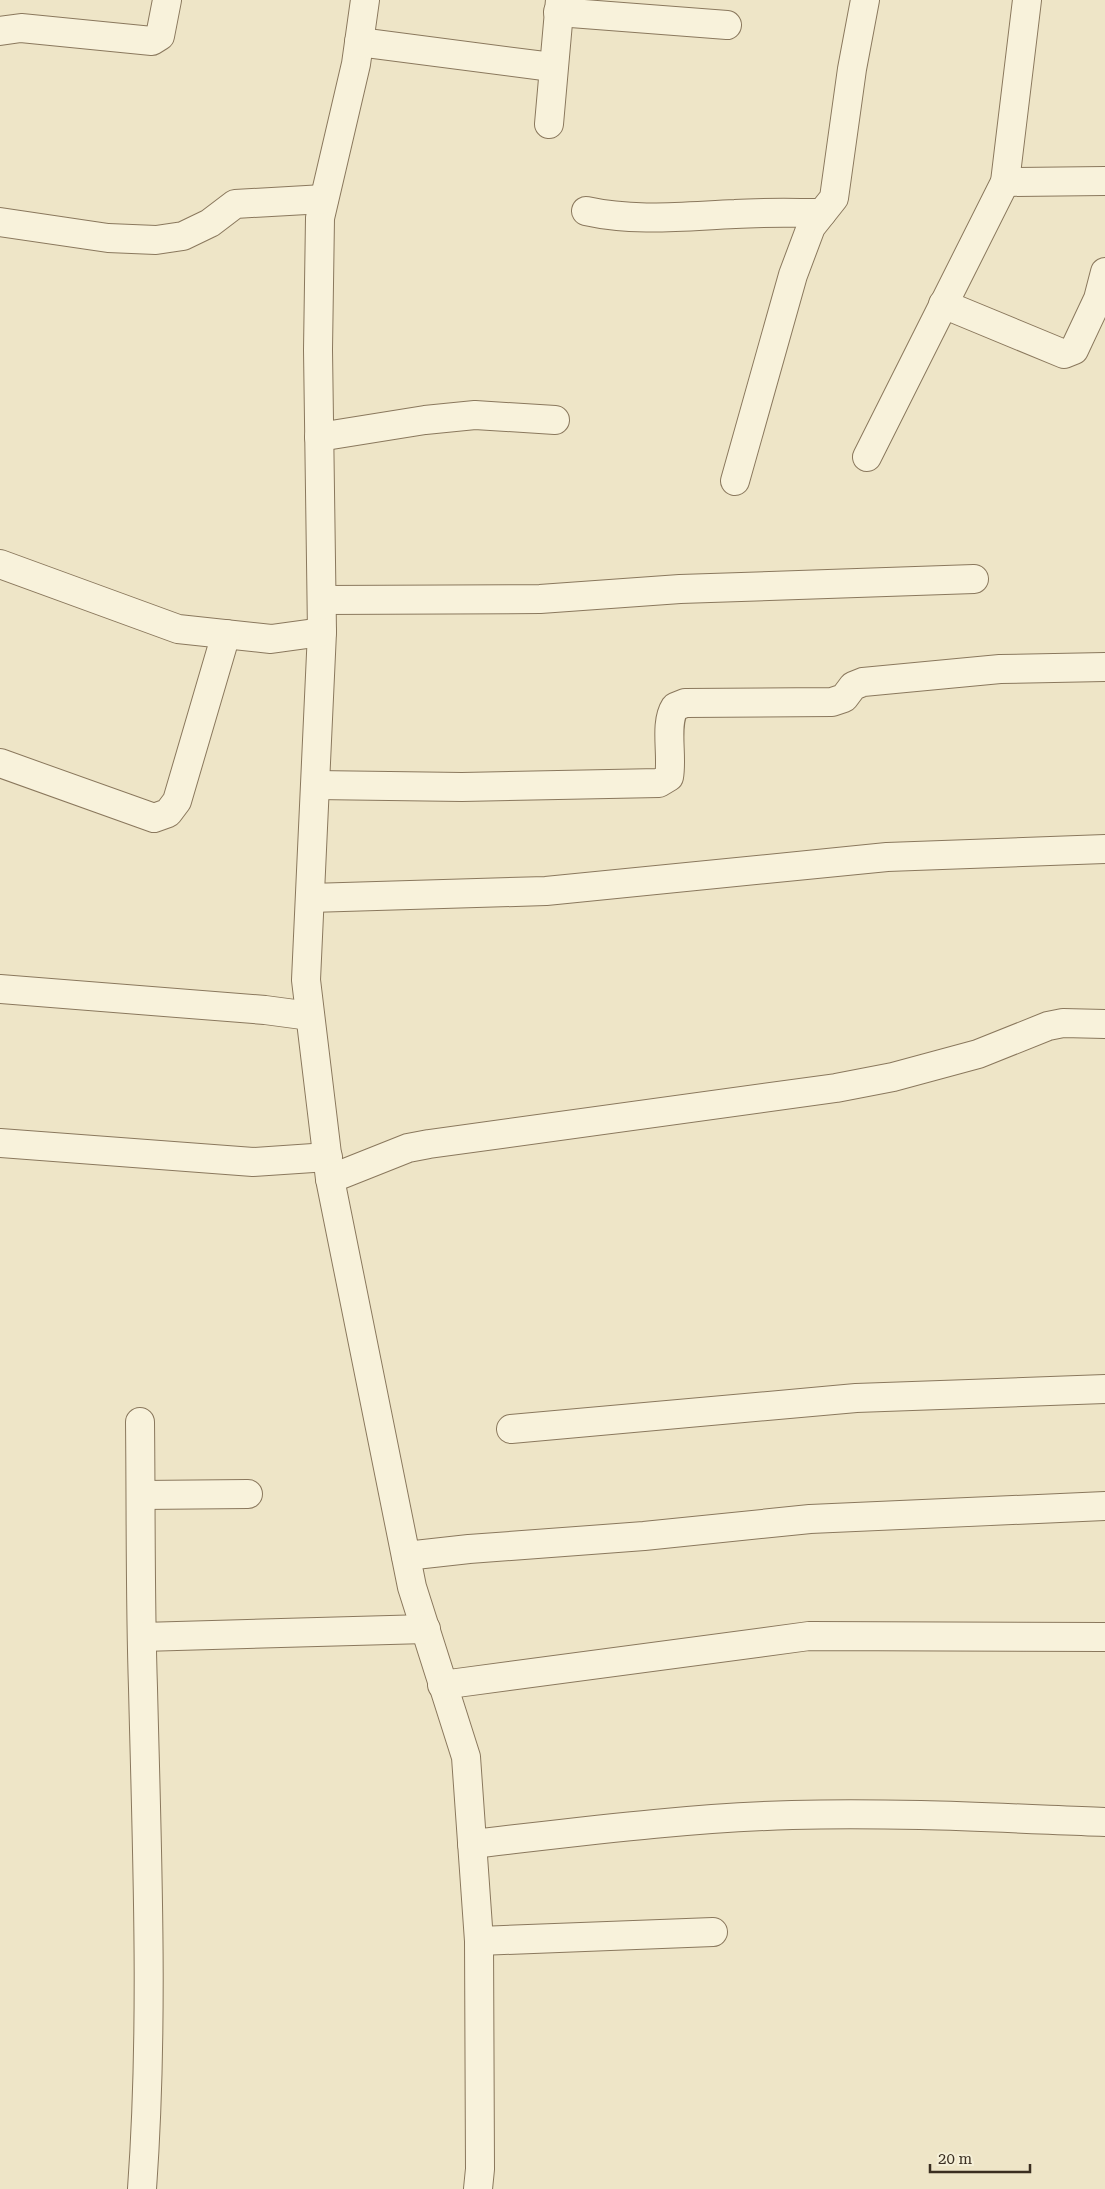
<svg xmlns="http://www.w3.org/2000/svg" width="1105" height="2189" font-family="'Roboto Serif',serif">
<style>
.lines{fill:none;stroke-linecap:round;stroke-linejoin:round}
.street-casing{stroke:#8a785d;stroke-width:30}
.street{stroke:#f8f2db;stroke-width:28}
</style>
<rect width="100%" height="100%" fill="#eee5c7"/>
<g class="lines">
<g class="street-casing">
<g id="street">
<path d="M365,0l-9,64 -36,154 -2,132 4,282 -16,348 24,199 82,408 54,170 13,184 1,228 -2,20"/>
<path d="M558,12l169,13"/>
<path d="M0,31l21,-3 131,13 8,-5 7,-36"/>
<path d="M359,42l193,25"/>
<path d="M549,124l11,-124"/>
<path d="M1005,182l100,-1"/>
<path d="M586,211c49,11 100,5 149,3 29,-2 58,-1 87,-1"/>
<path d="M0,222l108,16 48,2 27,-4 27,-13 25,-19 89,-5"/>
<path d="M943,304l121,50 10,-4 24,-51 7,-27"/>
<path d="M319,437l106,-17 50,-5 80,5"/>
<path d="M867,457l138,-275 22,-182"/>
<path d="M735,481l58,-206 18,-48 23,-29 18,-129 13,-69"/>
<path d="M0,564l178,65 93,10 51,-7"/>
<path d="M322,600l218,-1 140,-10 294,-10"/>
<path d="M0,763l154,55 14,-5 9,-12 49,-167"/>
<path d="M316,785l146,2 197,-4 10,-6c4,-21 -5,-53 6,-70l10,-4 147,-1 12,-4 9,-12 10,-4 137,-13 105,-2"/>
<path d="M310,898l236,-7 341,-34 218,-8"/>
<path d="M0,989l265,21 45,6"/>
<path d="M0,1143l253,19 75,-5"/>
<path d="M330,1179l78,-31 21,-4 407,-56 57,-11 85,-23 70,-28 15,-3 42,1"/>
<path d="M140,1422c1,89 0,178 3,266 4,167 11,334 -1,501"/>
<path d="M511,1429l345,-31 249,-9"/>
<path d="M141,1495l107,-1"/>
<path d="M406,1556l63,-7 175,-13 166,-17 295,-13"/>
<path d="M142,1637l284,-8"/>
<path d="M442,1685l367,-49 296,1"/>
<path d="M472,1844c106,-12 213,-26 320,-29 104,-3 209,3 313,7"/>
<path d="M479,1941l234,-9"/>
</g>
</g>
<use href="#street" class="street"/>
</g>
<path d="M930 2164v8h100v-8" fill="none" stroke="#3a2e20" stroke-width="2.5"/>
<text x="938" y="2164" font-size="15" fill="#3a2e20" stroke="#f5efd7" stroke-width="4" paint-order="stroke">20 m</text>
</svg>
